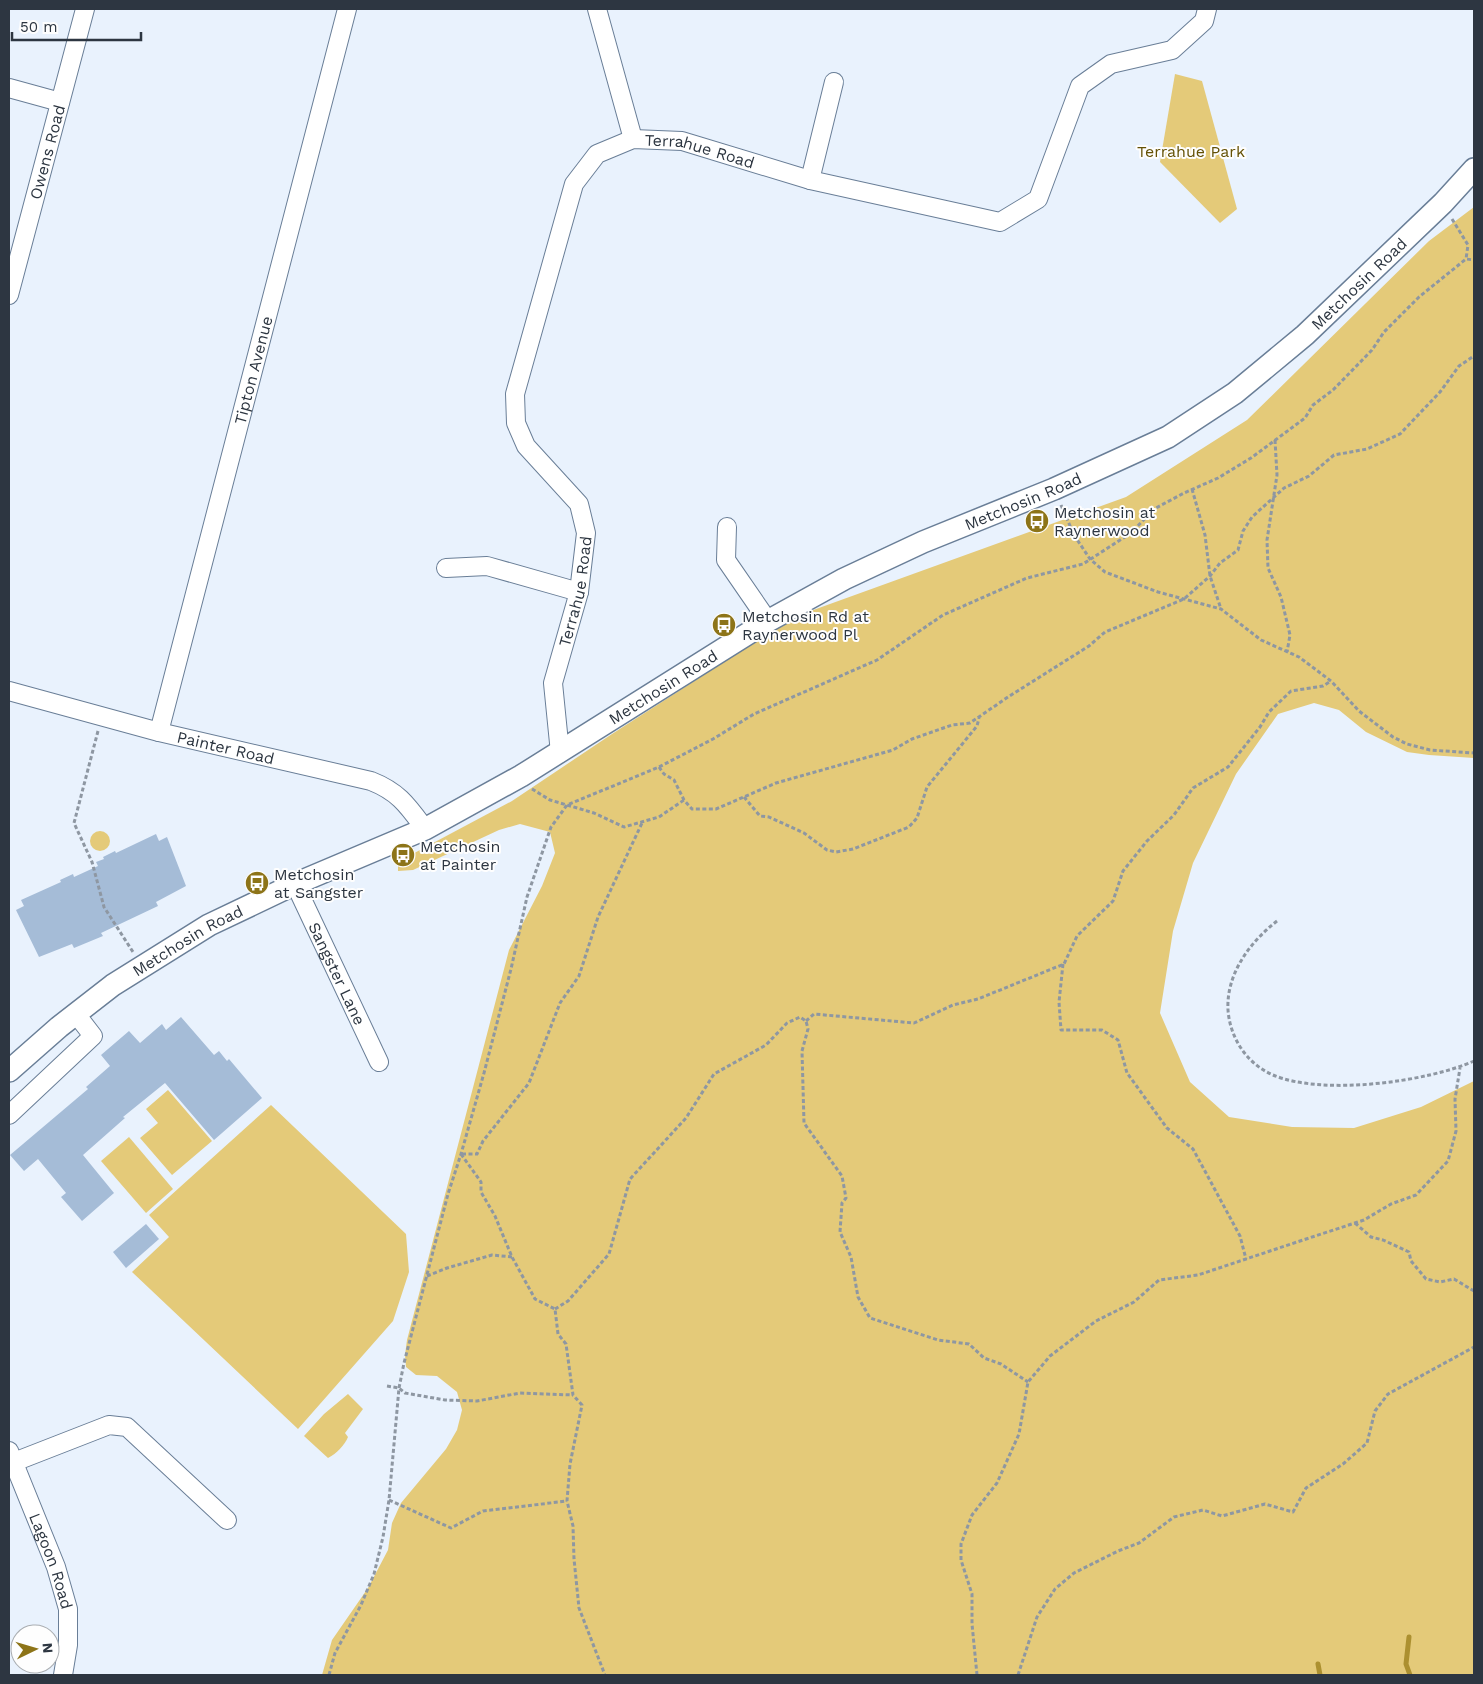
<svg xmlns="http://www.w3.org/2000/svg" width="1483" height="1684" font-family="'Work Sans',sans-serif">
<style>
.green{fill:#e4ca79}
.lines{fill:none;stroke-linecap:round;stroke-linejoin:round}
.stream{stroke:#ac9030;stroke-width:5}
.building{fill:#a5bcd7}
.minor-casing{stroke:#697e97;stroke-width:20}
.major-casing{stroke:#697e97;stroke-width:24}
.path{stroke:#8e97a2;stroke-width:3;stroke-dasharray:4 2.5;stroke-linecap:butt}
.minor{stroke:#fff;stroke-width:18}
.major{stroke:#fff;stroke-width:21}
.labels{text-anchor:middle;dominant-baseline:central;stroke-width:4;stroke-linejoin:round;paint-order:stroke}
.park-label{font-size:16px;fill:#645105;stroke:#fefefe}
.street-label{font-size:16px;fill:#2d3641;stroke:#fefefe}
.poi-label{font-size:16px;fill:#2d3641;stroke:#fefefe;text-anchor:start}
</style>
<rect width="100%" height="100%" fill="#e9f2fd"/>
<g class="green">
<path d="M1175,74l27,7 35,128 -17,14 -60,-61z"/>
<path d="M1474,207v551l-45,-3 -22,-3 -41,-20 -27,-22 -25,-7 -36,11 -42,60 -43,89 -20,68 -13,82 30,69 39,35 63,10 62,1 67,-21 53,-26v594h-1152l10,-35 36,-52 20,-38 4,-27 9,-20 45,-54 11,-19 5,-20 -5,-18 -20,-16 -21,-1 -10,-8 -1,-12 2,-15 102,-390 33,-64 13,-33 -5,-21 -30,-8 -21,6 -86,40 -15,1v-6l7,-7 107,-57 100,-67 182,-117 332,-120 121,-77 182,-179z"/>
<circle cx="100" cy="841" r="10"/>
<path d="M168,1090l44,51 -40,34 -32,-37 18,-15 -12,-14z"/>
<path d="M271,1105l135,129 3,38 -16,49 -95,108 -166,-157 37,-35 -20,-22z"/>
<path d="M129,1137l44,52 -27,24 -45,-52z"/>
<path d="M348,1394l15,15 -18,24 3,4c-3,8 -12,17 -20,21l-24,-22 20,-22z"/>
</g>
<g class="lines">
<g class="stream">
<path d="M1409,1637l-3,27 4,11"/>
<path d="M1318,1664l2,11"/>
</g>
</g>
<g class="building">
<path d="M156,834l3,7 8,-4 19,49 -30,16 2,4 -57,27 2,3 -29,12 -2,-4 -33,13 -23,-47 8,-4 -3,-6 40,-18 -1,-2 13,-6 1,3 24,-11 -2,-4 8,-3 -1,-2 12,-6 1,2z"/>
<path d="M181,1017l33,38 5,-4 8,10 2,-2 33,39 -48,42 -49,-57 -42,34 2,1 -42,37 31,38 -32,28 -21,-24 5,-4 -28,-34 -14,12 -14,-16 78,-66 -2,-2 24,-21 -9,-11 28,-24 11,12 22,-19 4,6z"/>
<path d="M146,1224l13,15 -33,29 -13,-16z"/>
</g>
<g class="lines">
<g class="minor-casing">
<g id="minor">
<path d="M597,9l36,130"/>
<path d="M9,88l51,14"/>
<path d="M810,180l24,-98"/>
<path id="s1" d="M9,295l76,-286"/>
<path d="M727,527l-1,33 42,61"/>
<path d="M446,568l41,-2 92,26"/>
<path id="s2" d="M9,691l150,41 212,49c28,11 37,25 54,48"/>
<path id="s3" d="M159,732l188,-723"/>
<path id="s4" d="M560,753l-7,-70 26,-91 7,-59 -7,-29 -53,-58 -10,-23 -1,-29 59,-210 23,-30 36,-15 49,2 128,39 190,42 38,-23 42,-113 31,-22 61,-14 32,-29 3,-12"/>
<path id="s5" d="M295,884l84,178"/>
<path d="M9,1115l84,-79 -17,-22"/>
<path id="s6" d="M9,1451l47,116 12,42v36l-5,30"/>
<path d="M14,1462l95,-37 18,2 100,93"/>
</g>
</g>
<g class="major-casing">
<g id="major">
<path id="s7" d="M9,1071l50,-44 54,-42 96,-60 86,-41 130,-55 96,-53 247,-155 76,-42 79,-37 131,-53 114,-52 67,-44 70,-58 138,-132 31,-34"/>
</g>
</g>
<g class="path">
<path d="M1452,219l16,26 -2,14"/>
<path d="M1275,440l2,35 -10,65 1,28 13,29 9,38 -3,17"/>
<path d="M1192,489l13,46 5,41 11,33"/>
<path d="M1061,505l13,30 16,24 15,13 53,20 63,17 40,31 38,17 32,24 28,30 34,26 14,7 23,6 44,3"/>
<path d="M98,731l-24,92 18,39 12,45 29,45"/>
<path d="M659,767l5,7 10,6 10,20 8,9h24l60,-26 117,-33 19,-11 40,-14 18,-2 38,-26 81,-51 16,-14 79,-33 26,-23 10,-13 18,-13 5,-19 9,-14 32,-29 25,-12 25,-21 33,-6 33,-15 40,-42 19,-26 15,-10"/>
<path d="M532,789l18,11 44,13 30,14 35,-10 25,-17"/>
<path d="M744,797l16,19 9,1 35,16 23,17 9,2 17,-3 56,-22 8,-9 10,-31 50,-61 2,-8"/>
<path d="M1277,921c-27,21 -51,53 -49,89 2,28 19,54 45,65 49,21 154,7 201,-14"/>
<path d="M1063,964l-4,38 2,28h41l16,10 9,33 40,55 26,21 47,87 6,23"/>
<path d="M806,1021l8,-7 100,9 39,-18 25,-6 86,-35 13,-28 36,-35 10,-30 24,-30 27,-26 19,-27 35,-21 32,-40 9,-15 22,-21 32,-5 8,-5"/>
<path d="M461,1154l20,28v10l14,24 17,41 23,42 20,10 3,25 8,10 7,51 9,10 -12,59 -3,37 6,25 1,33 5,49 26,67"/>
<path d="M462,1154h15l6,-13 46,-58 31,-80 19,-27 19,-59 44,-94"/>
<path d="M1355,1223l16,14 12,3 26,12 2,9 15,18 14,3 14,-3 20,12"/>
<path d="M427,1276l20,-8 45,-13 20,2"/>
<path d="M555,1309l13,-8 41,-47 21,-75 56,-61 28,-44 52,-29 21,-22 13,-6 6,4 2,8 -6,22 2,72 38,53 4,22 -4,5 -2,29 11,25 7,40 12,21 68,22 31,4 15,14 17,6 27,18"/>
<path d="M387,1386l12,2 6,5 40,7 32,1 43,-8 53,2"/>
<path d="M389,1500l62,28 32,-17 84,-10"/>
<path d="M329,1675l6,-22 26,-48 13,-31 9,-37 6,-37 10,-112 5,-25 44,-169 13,-40 23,-81 27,-104 16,-72 24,-70 16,-22 92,-38 54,-28 41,-25 123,-54 66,-45 84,-37 56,-14 48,-31 23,-24 30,-16 34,-15 33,-20 54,-40 8,-13 20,-15 39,-40 12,-18 35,-35 47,-38 8,1"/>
<path d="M977,1675l-5,-51v-30l-11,-34v-16l11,-29 25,-32 22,-49 9,-52 22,-26 46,-35 38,-19 25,-22 39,-5 99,-33 67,-22 27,-16 25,-9 32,-34 8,-30 -1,-32 5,-31"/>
<path d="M1018,1675l19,-58 18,-28 19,-16 44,-22 21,-8 35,-26 29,-7 19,6 43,-12 28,8 13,-24 37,-24 24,-21 8,-32 13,-17 86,-47"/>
</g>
<use href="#minor" class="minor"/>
<use href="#major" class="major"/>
</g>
<defs>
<g id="bus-disc" transform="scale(1.25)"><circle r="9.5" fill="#8d7418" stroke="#fefefe"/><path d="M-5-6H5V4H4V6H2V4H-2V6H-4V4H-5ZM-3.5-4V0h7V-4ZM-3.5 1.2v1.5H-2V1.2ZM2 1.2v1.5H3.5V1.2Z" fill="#fff"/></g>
</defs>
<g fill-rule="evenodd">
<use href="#bus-disc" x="1037" y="521"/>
<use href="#bus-disc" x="724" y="625"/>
<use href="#bus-disc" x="403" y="855"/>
<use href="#bus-disc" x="257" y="883"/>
</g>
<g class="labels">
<g class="park-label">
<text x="1191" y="151">Terrahue Park</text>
</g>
<g class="street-label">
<text stroke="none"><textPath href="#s1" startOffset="148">Owens Road</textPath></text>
<text stroke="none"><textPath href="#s4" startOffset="750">Terrahue Road</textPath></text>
<text stroke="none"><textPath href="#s7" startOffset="1572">Metchosin Road</textPath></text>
<text stroke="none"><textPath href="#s3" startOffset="374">Tipton Avenue</textPath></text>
<text stroke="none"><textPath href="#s7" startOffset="1168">Metchosin Road</textPath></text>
<text stroke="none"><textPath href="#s4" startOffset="165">Terrahue Road</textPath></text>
<text stroke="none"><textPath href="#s7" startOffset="762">Metchosin Road</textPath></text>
<text stroke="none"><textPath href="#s2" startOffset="224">Painter Road</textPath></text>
<text stroke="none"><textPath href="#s7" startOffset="222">Metchosin Road</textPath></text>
<text stroke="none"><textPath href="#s5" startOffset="99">Sangster Lane</textPath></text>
<text stroke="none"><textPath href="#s6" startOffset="118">Lagoon Road</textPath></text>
</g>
<g class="poi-label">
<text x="1054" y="512">Metchosin at<tspan x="1054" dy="18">Raynerwood</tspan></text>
<text x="742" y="616">Metchosin Rd at<tspan x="742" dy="18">Raynerwood Pl</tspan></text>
<text x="420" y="846">Metchosin<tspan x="420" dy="18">at Painter</tspan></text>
<text x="274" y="874">Metchosin<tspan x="274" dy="18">at Sangster</tspan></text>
</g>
</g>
<rect width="1483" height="1684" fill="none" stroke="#2d3641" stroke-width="20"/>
<g transform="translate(35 1649) rotate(85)"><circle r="24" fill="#fefefe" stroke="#aaaeb2"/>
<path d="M0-4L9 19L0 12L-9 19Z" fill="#8d7418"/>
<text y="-8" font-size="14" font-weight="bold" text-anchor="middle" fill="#2d3641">N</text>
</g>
<path d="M12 32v8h129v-8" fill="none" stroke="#2d3641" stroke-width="2.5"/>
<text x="20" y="32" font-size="15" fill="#2d3641" stroke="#fefefe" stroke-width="4" paint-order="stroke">50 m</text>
</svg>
